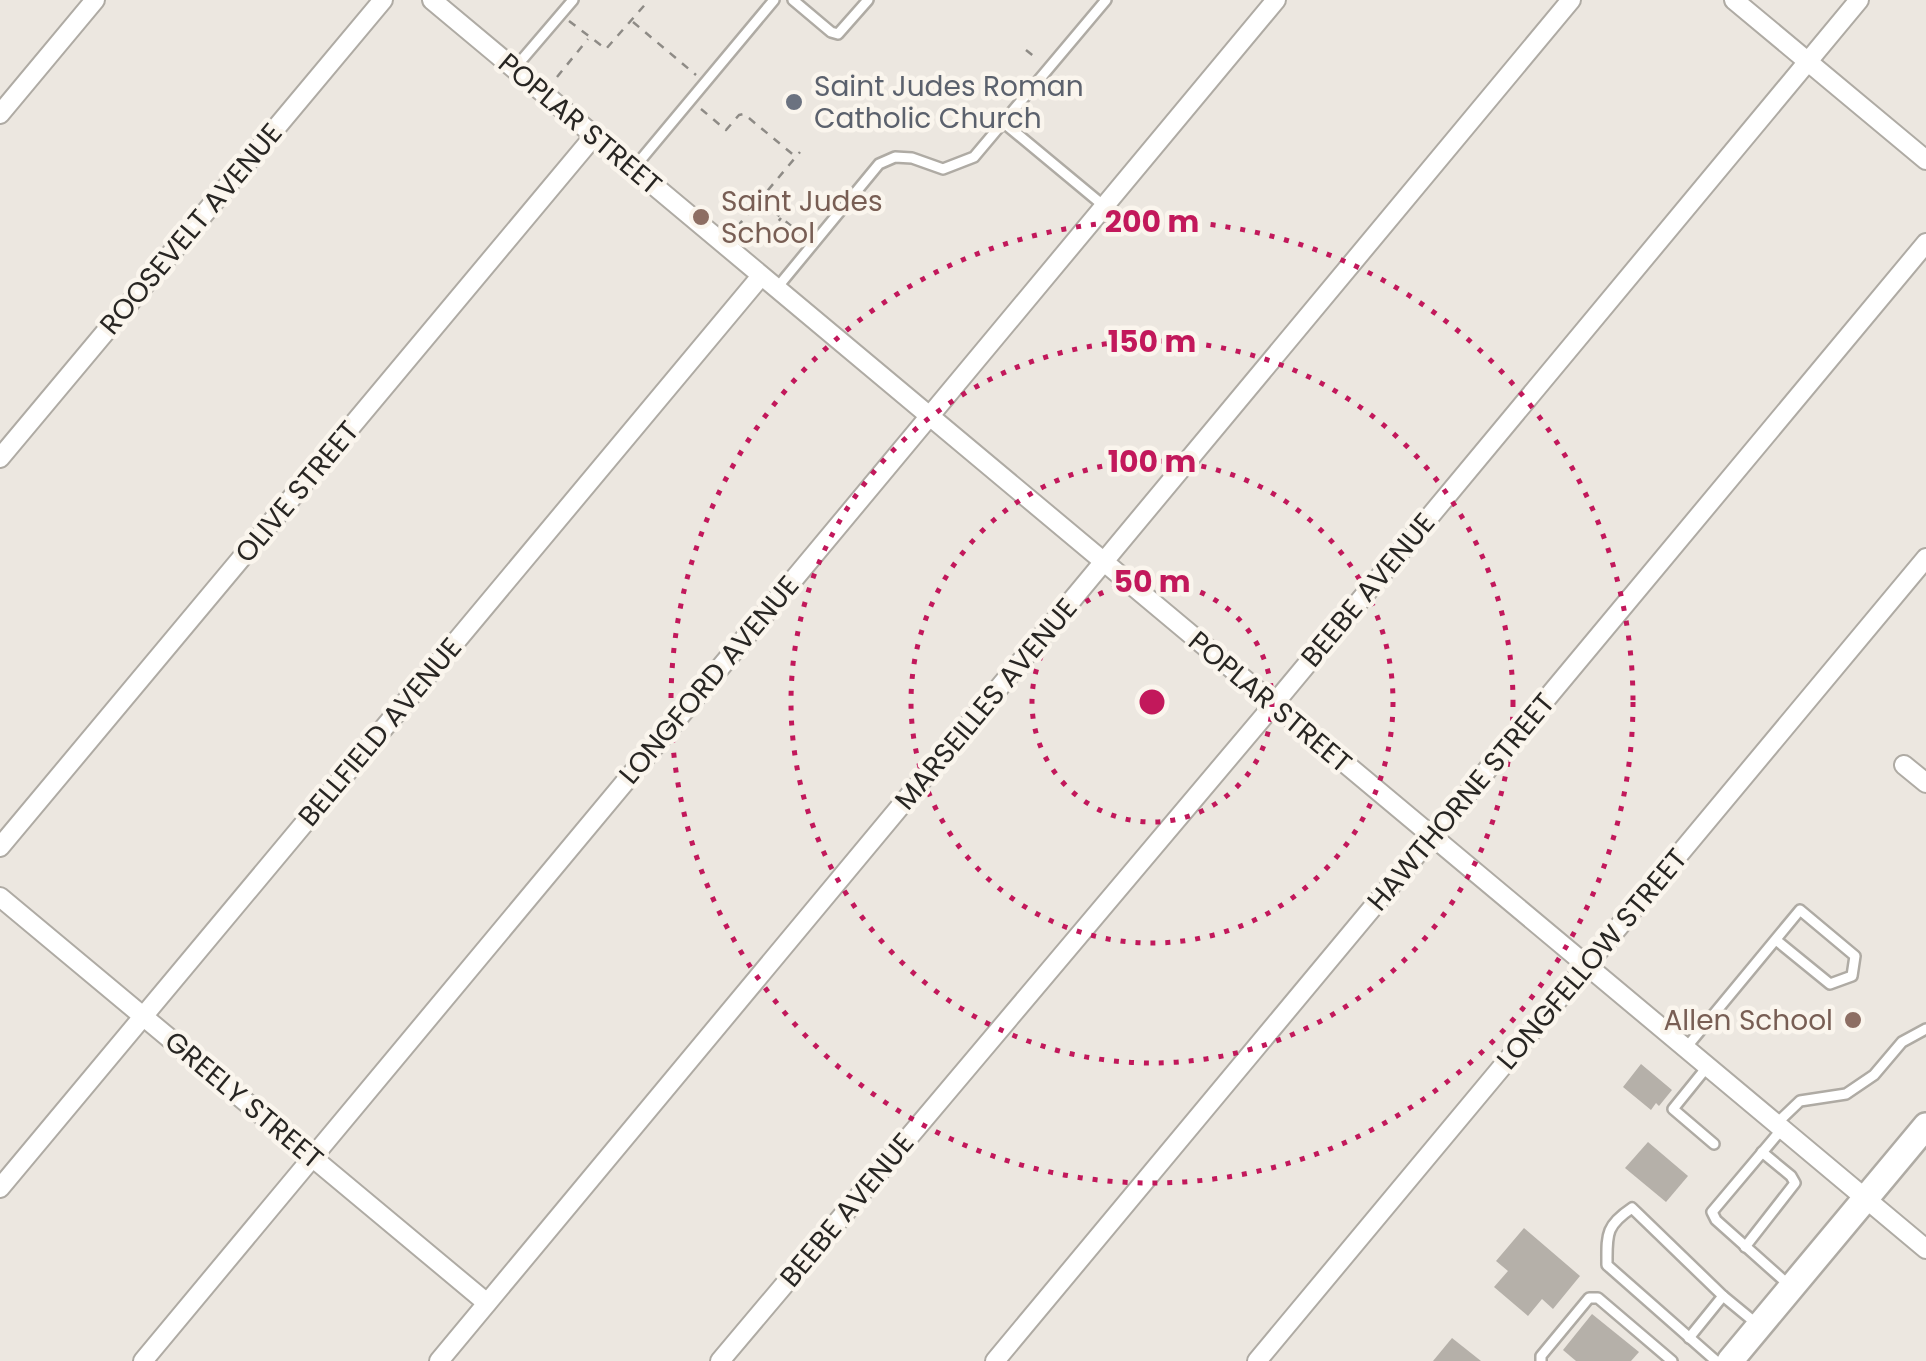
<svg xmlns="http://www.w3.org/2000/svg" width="1926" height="1361" font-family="Poppins,sans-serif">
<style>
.building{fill:#b5b0a9}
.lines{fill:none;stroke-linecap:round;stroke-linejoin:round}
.service-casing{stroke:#afaba4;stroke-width:14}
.minor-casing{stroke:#afaba4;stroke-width:22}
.secondary-casing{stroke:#afaba4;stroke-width:30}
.path{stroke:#8e8b86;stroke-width:2.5;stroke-dasharray:8 8;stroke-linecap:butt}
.service{stroke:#fff;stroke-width:9}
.minor{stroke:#fff;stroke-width:18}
.secondary{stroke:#fff;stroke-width:25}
.ring{fill:none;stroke:#c2185b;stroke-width:5;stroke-dasharray:5 10}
.worship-dot{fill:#6b7280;stroke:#faf5ed;stroke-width:4}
.education-dot{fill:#8d6e63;stroke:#faf5ed;stroke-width:4}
.labels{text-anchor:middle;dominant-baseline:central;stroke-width:9;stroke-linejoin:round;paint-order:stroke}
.worship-label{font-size:28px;fill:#5b616d;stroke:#faf5ed;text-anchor:start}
.street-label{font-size:28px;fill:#282623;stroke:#faf5ed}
.education-label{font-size:28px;fill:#785e54;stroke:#faf5ed;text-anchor:start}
.centre{fill:#c2185b;stroke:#faf5ed;stroke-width:5}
.ring-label{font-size:30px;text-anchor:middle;font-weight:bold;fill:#c2185b;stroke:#faf5ed;stroke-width:9;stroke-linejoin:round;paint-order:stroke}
</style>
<rect width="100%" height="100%" fill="#ece7e0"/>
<g class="building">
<path d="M1641,1064l31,26 -13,16 -3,-3 -5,7 -28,-23z"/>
<path d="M1648,1142l40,34 -22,26 -41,-34z"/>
<path d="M1524,1228l56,48 -27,33 -11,-10 -14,17 -34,-29 14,-16 -12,-10z"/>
<path d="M1592,1314l47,38 -8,9h-55l-13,-11z"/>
<path d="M1452,1338l29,23h-48z"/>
</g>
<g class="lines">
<g class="service-casing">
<g id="service">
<path d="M793,0l38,32 7,2 30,-34"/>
<path d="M514,69l59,-69"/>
<path d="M1004,123l100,83"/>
<path d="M633,169l141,-169"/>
<path d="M776,289l103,-125 16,-7 17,1 31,11 31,-12 132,-157"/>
<path d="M1685,1049l115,-139 55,46 -3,20 -22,8 -54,-44"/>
<path d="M1707,1067l-34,42 41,35"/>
<path d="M1776,1124l24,-23 46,-7 28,-19 28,-33 24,-13"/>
<path d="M1782,1129l-70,83 4,8 74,66"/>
<path d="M1745,1247l50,-64 -4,-7 -29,-24"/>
<path d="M1689,1338l34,-42"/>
<path d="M1541,1361v-5l48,-58h9l74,63"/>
<path d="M1716,1361l-109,-96c0,-30 -2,-39 25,-57l91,88 34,28"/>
</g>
</g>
<g class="minor-casing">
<g id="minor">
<path d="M432,0l1494,1249"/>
<path d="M1734,0l192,160"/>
<path d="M0,114l95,-114"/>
<path d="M0,458l383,-458"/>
<path d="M1904,765l22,18"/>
<path d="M0,847l594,-711"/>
<path d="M0,897l487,406"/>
<path d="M0,1188l761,-912"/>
<path d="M143,1361l1133,-1361"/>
<path d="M439,1361l1132,-1361"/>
<path d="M720,1361l544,-645 595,-716"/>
<path d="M995,1361l931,-1118"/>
<path d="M1257,1361l669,-803"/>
</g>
</g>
<g class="secondary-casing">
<path id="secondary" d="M1730,1361l196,-235"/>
</g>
<g class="path">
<path d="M569,21l37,28 43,-49"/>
<path d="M633,22l63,53"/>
<path d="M1026,50l11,9"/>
<path d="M557,77l31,-38"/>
<path d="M701,109l25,21 13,-15 5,-1 52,43"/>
<path d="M761,201l40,33"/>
<path d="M737,227l63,-75"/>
<path d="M759,246l22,-28"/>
</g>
<use href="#service" class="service"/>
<use href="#minor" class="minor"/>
<use href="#secondary" class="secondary"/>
</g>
<g class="ring">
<circle cx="1152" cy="702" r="120"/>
<circle cx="1152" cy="702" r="241"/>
<circle cx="1152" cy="702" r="361"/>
<circle cx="1152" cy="702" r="481"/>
</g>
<circle class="worship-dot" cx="794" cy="102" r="10"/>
<g class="education-dot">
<circle cx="701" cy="217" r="10"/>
<circle cx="1853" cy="1020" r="10"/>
</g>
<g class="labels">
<g class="worship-label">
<text x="814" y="86">Saint Judes Roman<tspan x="814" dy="32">Catholic Church</tspan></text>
</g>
<g class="street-label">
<text transform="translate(580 124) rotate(40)">POPLAR STREET</text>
<text transform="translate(191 229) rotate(-50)">ROOSEVELT AVENUE</text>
<text transform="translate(297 492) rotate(-50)">OLIVE STREET</text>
<text transform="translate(1368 590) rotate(-50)">BEEBE AVENUE</text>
<text transform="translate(709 680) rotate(-50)">LONGFORD AVENUE</text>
<text transform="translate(1270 702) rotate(40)">POPLAR STREET</text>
<text transform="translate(986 704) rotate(-50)">MARSEILLES AVENUE</text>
<text transform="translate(380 732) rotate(-50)">BELLFIELD AVENUE</text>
<text transform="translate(1461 802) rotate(-50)">HAWTHORNE STREET</text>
<text transform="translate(1592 959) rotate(-50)">LONGFELLOW STREET</text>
<text transform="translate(244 1100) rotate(40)">GREELY STREET</text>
<text transform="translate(847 1210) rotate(-50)">BEEBE AVENUE</text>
</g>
<g class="education-label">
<text x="721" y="201">Saint Judes<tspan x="721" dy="32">School</tspan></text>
<text x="1833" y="1020" text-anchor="end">Allen School</text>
</g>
</g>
<circle cx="1152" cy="702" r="15" class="centre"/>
<g class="ring-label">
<text x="1152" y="232">200 m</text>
<text x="1152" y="352">150 m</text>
<text x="1152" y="472">100 m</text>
<text x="1152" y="592">50 m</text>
</g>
</svg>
